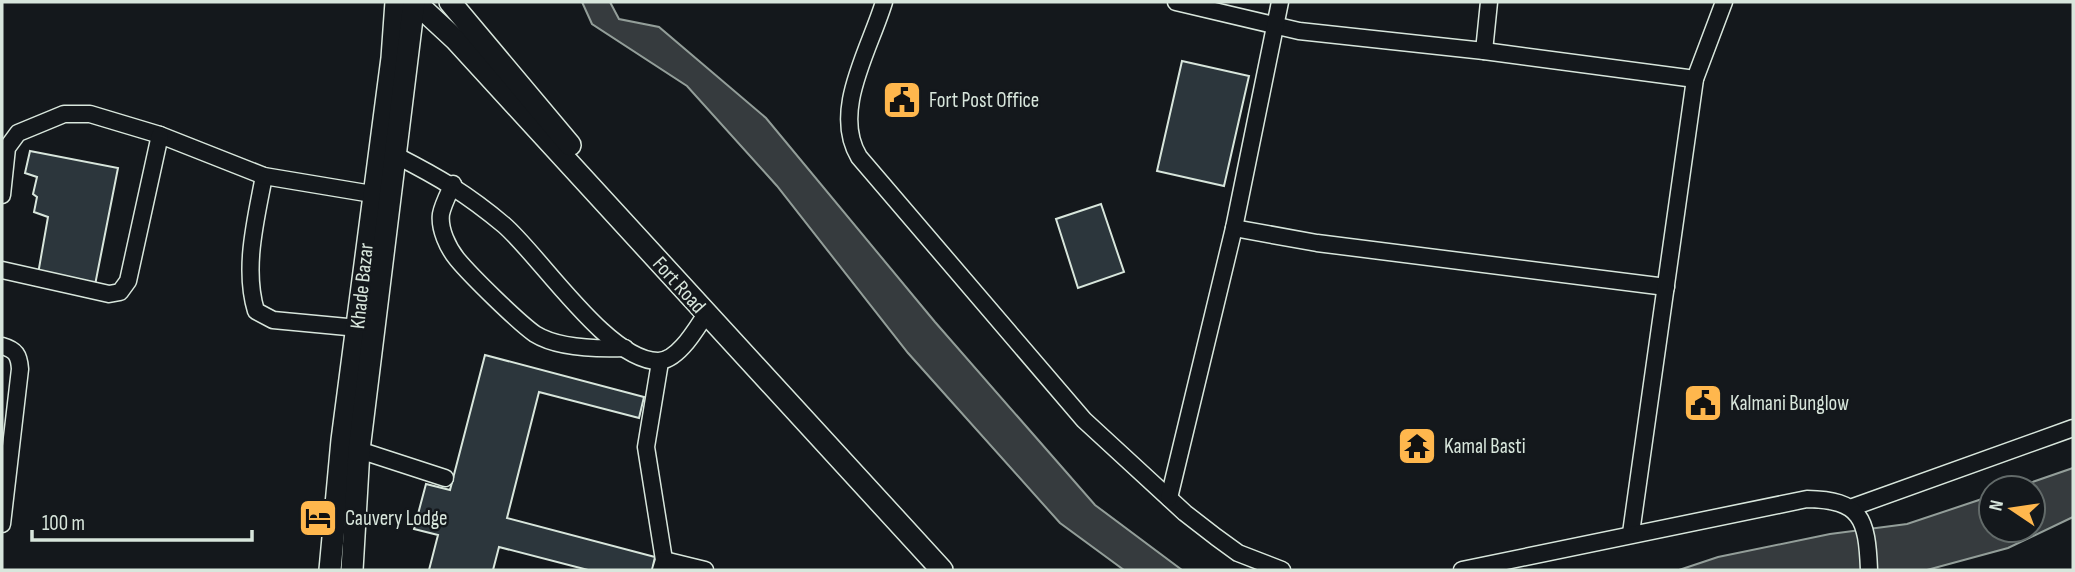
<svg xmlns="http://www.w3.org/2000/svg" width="2075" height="572" font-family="'Sofia Sans Condensed',sans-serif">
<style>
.water{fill:#363b3e;stroke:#939e99;stroke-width:2}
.building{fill:#2c363c;stroke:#d8e6dc;stroke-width:2}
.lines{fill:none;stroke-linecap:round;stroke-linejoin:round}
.minor-casing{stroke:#d8e6dc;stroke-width:19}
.major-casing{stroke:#d8e6dc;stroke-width:24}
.minor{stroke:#14181c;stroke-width:16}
.major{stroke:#14181c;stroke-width:21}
.labels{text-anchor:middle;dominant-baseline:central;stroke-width:5;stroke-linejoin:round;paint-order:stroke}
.poi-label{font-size:21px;fill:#d8e6dc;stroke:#14181c;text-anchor:start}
.street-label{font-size:21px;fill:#d8e6dc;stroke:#14181c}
</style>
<rect width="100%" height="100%" fill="#14181c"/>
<g class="water">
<path d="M582,2h28l9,17 40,8 107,91 169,204 160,183 87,65h-58l-64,-47 -152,-170 -131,-167 -90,-100 -95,-62z"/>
<path d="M2073,468v49l-65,31 -81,22h-248l39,-13 112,-23 77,-10 84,-28v34h42v-42h-18z"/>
</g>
<g class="building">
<path d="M1182,61l67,15 -25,110 -67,-15z"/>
<path d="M30,151l88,17 -23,117 -57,-11 10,-57 -14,-5 3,-15 -4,-3 4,-17 -12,-4z"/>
<path d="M1101,204l23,68 -46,16 -22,-69z"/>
<path d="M485,355l159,42 -5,21 -100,-26 -32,126 148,39 -3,13h-64l-89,-23 -6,23h-64l9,-35 -24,-6 12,-45 24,6z"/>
</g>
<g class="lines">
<g class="minor-casing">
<g id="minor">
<path d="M884,2c-14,47 -53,109 -25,155l225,263 101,93 31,24 22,16 44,17"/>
<path d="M1176,2l123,29 185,20 211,28"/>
<path d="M1484,51l5,-49"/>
<path d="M397,156c43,22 70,38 107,69 36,31 104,136 154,136 20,0 38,-32 48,-47"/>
<path d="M264,176c-8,43 -21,92 -8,135l17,9 85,8"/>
<path d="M453,184c-4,9 -10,20 -12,30 -2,15 7,34 16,45 14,17 61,63 78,75 24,15 64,15 90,14"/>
<path d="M2,195l5,-47 11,-15 46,-19h26l70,21 104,41 108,18"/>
<path d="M1234,228l83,15 349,44"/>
<path d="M2,270l107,24 11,-2 8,-11 32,-146"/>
<path d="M2,346c14,4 17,9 18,23l-18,155"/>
<path d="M660,362l-14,85 18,113 -3,10"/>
<path d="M359,450l86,28"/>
<path d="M1169,498l65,-270 46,-226"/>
<path d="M1853,507l220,-79"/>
<path d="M1631,533l64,-454 29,-77"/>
<path d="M664,560l41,10"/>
<path d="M1462,570l345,-71c54,1 60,19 62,71"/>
</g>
</g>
<g class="major-casing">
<g id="major">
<path d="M415,2l40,37 487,531"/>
<path d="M450,2l120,143"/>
<path d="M330,570l12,-130 50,-382 4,-56"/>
<path d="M352,570l7,-120 55,-448"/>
</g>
</g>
<use href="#minor" class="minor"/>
<use href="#major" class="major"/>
</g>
<defs>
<g id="civic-square" transform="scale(2.0125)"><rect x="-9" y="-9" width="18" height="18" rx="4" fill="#ffb74d" stroke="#14181c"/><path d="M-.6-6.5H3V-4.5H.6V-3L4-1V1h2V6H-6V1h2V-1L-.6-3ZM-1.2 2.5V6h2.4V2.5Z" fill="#111"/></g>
<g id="temple-square" transform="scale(2.0125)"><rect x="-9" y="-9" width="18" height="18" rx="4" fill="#ffb74d" stroke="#14181c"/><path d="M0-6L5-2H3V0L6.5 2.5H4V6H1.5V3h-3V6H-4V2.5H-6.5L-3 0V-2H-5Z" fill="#111"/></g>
<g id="hotel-square" transform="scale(2.0125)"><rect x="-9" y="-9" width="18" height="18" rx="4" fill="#ffb74d" stroke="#14181c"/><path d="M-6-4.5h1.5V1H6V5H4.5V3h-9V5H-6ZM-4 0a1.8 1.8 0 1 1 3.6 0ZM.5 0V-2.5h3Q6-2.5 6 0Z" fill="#111"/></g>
</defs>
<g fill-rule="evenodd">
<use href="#civic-square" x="902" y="100"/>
<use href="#civic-square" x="1703" y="403"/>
<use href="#temple-square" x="1417" y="446"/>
<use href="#hotel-square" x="318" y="518"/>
</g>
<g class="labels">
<g class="poi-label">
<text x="929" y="100">Fort Post Office</text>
<text x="1730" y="403">Kalmani Bunglow</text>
<text x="1444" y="446">Kamal Basti</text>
<text x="345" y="518">Cauvery Lodge</text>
</g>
<g class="street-label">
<text transform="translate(679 285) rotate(48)">Fort Road</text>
<text transform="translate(362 286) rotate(-84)">Khade Bazar</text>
</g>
</g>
<rect width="2075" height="572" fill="none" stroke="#d8e6dc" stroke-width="7"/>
<g transform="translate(2012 509) rotate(283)"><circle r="33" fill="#14181c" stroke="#626a69" stroke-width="2"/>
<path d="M0-5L12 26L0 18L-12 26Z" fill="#ffb74d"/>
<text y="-10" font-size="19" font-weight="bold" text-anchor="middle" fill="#d8e6dc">N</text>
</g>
<path d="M32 530v10h220v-10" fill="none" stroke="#d8e6dc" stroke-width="3.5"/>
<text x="42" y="530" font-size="21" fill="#d8e6dc" stroke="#14181c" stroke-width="5" paint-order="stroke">100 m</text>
</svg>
